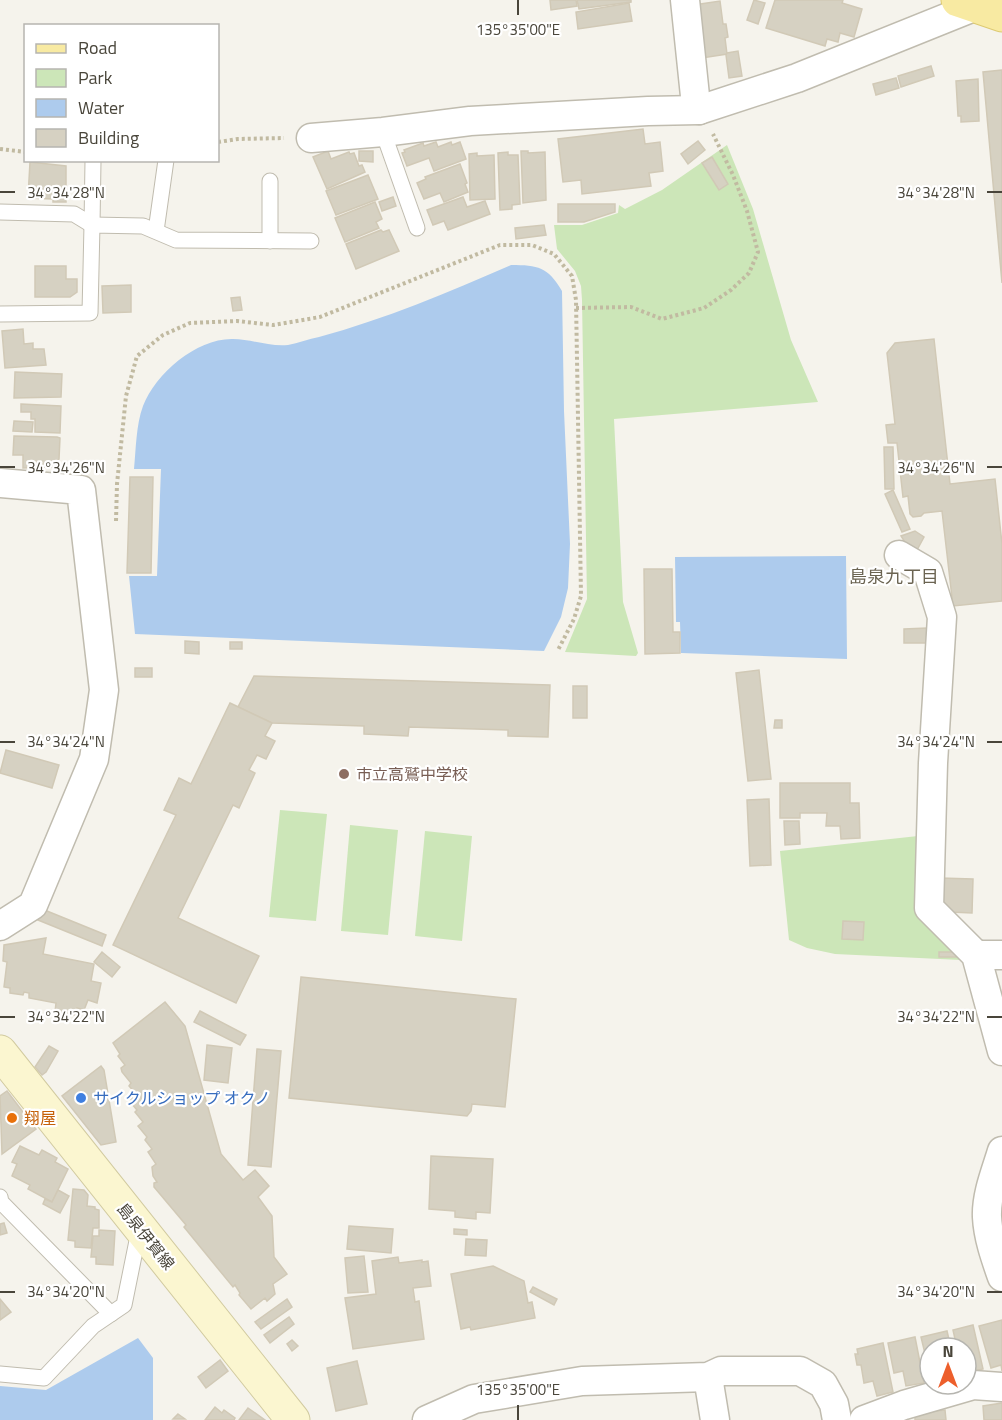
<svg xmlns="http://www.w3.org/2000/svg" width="1002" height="1420" font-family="'Titillium Web','Noto Sans JP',sans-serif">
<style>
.green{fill:#cce6b8}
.water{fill:#adcbed}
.building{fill:#d6d1c2;stroke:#d1c9b6;stroke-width:1.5}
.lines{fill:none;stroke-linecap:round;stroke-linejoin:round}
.lane-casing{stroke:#c0bcaf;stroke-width:17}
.street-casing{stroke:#c0bcaf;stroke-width:31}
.secondary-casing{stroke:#d1ca9f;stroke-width:35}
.primary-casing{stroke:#ddca72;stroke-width:35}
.path{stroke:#c1baa1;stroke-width:4;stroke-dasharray:3 3;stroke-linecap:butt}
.lane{stroke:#fff;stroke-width:15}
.street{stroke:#fff;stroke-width:28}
.secondary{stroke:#fbf6d0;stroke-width:33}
.primary{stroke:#f8eaa2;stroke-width:33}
.ticks{fill:none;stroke:#49453a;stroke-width:2}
.education-dot{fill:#8d6e63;stroke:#fff;stroke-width:2}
.shop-dot{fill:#3f7fe0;stroke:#fff;stroke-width:2}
.food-dot{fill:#e8710a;stroke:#fff;stroke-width:2}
.labels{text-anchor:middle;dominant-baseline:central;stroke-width:4.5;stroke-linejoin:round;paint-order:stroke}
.education-label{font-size:16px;fill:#785e54;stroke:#fff;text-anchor:start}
.shop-label{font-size:16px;fill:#366cbe;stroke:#fff;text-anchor:start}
.food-label{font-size:16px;fill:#c56008;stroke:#fff;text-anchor:start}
.street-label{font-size:16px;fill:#49453a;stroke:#fff}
.neighbourhood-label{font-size:18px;fill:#6b6452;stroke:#fff}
.ticks-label{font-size:15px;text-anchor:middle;fill:#49453a;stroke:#fff;stroke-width:4.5;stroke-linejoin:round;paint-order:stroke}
</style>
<rect width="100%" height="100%" fill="#f5f3ec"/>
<g class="green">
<path d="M727,145l26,64 38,131 27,62 -204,17 9,183 15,51 -2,3 -71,-4 22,-53 -5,-299 -1,-14 -6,-15 -18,-22 -3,-24h28l36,-12 1,-8 6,4 37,-19z"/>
<path d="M280,810l47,4 -11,107 -47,-4z"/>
<path d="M350,825l48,5 -10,105 -47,-4z"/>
<path d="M425,831l47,5 -10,105 -47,-5z"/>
<path d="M918,836l35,111 8,13 -126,-6 -28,-6 -18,-8 -9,-89z"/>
</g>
<g class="water">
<path d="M511,265c27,0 37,2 51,26l2,120 6,133 -2,44 -7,29 -17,34 -409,-17 -6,-58h28l4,-107h-27c2,-20 2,-44 9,-63 13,-33 54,-68 90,-67 18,0 37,8 55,6 10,-2 21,-6 31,-8 66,-18 130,-45 192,-72z"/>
<path d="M846,556l1,103 -166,-6 -1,-31h-4l-1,-65z"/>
<path d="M138,1338l15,20v62h-153v-34l46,4z"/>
</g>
<g class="building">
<path d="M550,0h26l1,6 -26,4z"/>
<path d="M577,0h54v2l-52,7z"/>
<path d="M754,0l11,3 -7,21 -11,-4z"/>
<path d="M775,0h68l-1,3 20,6 -8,28 -14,-4 -2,9 -11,-3 -2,7 -59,-18z"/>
<path d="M720,1l3,23h3l2,13 -3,1 2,16 -25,4 -8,-53z"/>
<path d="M629,3l3,18 -54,8 -2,-17z"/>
<path d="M738,51l4,25 -13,2 -3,-23 1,-2z"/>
<path d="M931,66l3,10 -33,11 -3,-11z"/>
<path d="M1002,70v213l-19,-211z"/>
<path d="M896,78l3,10 -23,7 -3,-11z"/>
<path d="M978,79l1,42 -18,1v-6h-3l-2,-35z"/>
<path d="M643,129l2,15 15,-2 3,29 -14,2 2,13 -69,8 -1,-14 -18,2 -5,-43z"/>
<path d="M698,141l7,9 -17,14 -7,-10z"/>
<path d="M436,142l2,5 13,-5 1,3 8,-3 6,17 -32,12 -5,-13 -22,8 -5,-13 3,-1 -1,-2 19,-7 1,3z"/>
<path d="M328,151l3,8 18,-7 1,2 4,-1 5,13 3,-1 3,7 -38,17 -14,-32z"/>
<path d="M359,151h14v11l-14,-1z"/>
<path d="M521,151h7v2l17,-1 1,48 -23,3z"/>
<path d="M508,152v3h10l2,49 -8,1v4l-12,1 -2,-57z"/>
<path d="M477,153v3l17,-1 1,44 -25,1 -1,-46z"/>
<path d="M712,157l16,27 -9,6 -17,-27z"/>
<path d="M30,162l36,4v36h-13v-3l-25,-1z"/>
<path d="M460,164l7,19 -2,1 3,8 -24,10 -4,-9 -16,6 -7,-16 9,-4 -1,-2z"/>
<path d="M368,175l10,24 -42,16 -10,-24z"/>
<path d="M393,197l3,9 -14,5 -3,-9z"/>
<path d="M463,197l4,10 18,-6 5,13 -42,16 -4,-9 -11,4 -6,-15z"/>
<path d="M375,202l7,17 -6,3 3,6 -34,14 -10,-24z"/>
<path d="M558,204h57v8l-31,10h-26z"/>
<path d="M544,225l2,10 -30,4 -1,-11z"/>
<path d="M381,230l2,2 6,-2 10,21 -43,18 -10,-25z"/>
<path d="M35,266h31v13h11v13l-7,5h-35z"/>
<path d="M131,285v27l-28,1 -1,-27z"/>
<path d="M240,297l2,13 -9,1 -2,-13z"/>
<path d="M23,329l1,15 9,-1v6h11l2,16 -41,3 -3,-37z"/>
<path d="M934,339l16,145 45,-5 7,65v57l-49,5 -11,-95 -18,2 -3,3 -8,1 -3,-3 -2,-18 -5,1 -6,-54h-9l-2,-18 9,-1 -8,-71 8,-10z"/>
<path d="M15,372l47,2 -1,23 -47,1z"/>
<path d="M21,404l40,2 -1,27 -25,-1v-13h-4v-7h-10z"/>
<path d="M14,421l19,1 -1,10 -19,-1z"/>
<path d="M14,436l43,1 3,1 -1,21 -7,5v3l-29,1v-13h-10z"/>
<path d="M884,447h9l1,42h-9z"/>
<path d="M130,477h23l-2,96h-24z"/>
<path d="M893,490l17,39 -8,3 -17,-38z"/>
<path d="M915,531l9,6 -7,13 -11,-6 -5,-8z"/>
<path d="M644,569h28l1,63h7v21l-35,1z"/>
<path d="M927,628l1,15h-24v-14z"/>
<path d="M185,641l14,1v12l-14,-1z"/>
<rect x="230" y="642" width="12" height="7"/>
<rect x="135" y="668" width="17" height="9"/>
<path d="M759,670l12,109 -23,2 -12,-108z"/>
<path d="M254,676l296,9 -2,52 -40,-1v-6l-99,-3 -1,9 -44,-2v-8l-92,-3 -34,-16z"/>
<rect x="573" y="686" width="14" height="32"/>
<path d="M230,703l42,20 -7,13 10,5 -9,18 -9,-4 -8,15 6,3 -16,35 -6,-3 -55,113 81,38 -23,47 -123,-58 63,-130 -12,-5 15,-32 12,6z"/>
<path d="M775,720h7v8h-8z"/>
<path d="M6,750l53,15 -7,23 -52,-15z"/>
<path d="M780,783h70v20h9l1,35 -19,1 -1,-13h-14l1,-13h-27v5h-20z"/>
<path d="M769,799l2,66 -21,1 -3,-66z"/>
<path d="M784,821h15l1,23 -15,1z"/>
<path d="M940,878l33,1 -1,34 -22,-1 -11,-9z"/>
<path d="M42,909l64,26 -4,11 -64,-26z"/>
<path d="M843,921l21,1 -1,18 -21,-1z"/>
<path d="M46,938l-3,16 51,10 -3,17 10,2 -4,20 -9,-3 -4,10 -7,-2 -2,7 -20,-3 1,-9 -27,-5v-5l-5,-1 -1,3 -13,-2v-5l-6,-1 3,-25 -4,-1 1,-16z"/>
<path d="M102,952l18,15 -8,10 -18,-15z"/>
<rect x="939" y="952" width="17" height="5"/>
<path d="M301,977l215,22 -11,108 -33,-3 -1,7 -4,5 -178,-18z"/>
<path d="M165,1002l20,24 36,128 22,26 12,-10 14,16 -11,11 14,19 2,41 13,17 -14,10 2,10 -8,7 -2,-3 -14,11 -12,-14 1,-2 -5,-8 -2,2 -49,-60 2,-2 -32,-38v-4l3,-1 -4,-6 -1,-9 4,-3 -8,-12 4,-3 -7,-9 2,-3 -9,-11 5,-4 -8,-10 2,-2 -6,-7v-4l5,-5 -7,-8 2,-3 -9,-11 -1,-4 4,-3 -7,-9 2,-2 -7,-11z"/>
<path d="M200,1011l46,24 -6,10 -46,-23z"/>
<path d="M207,1045l25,3 -4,35 -24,-3z"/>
<path d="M49,1046l9,5 -12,21 -4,3 -7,-8z"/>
<path d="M257,1049l24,2 -10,116 -23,-2z"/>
<path d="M101,1066l3,4 12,72 -15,3 -39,-49z"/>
<path d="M7,1091l29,38 -34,25 -2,-58z"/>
<path d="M20,1146l19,9 3,-5 15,8 -2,4 13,7 -16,33 -24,-13 2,-4 -18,-9 5,-12 -5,-2z"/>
<path d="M431,1156l62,3 -3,54 -14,-1v7l-21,-2v-6l-26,-2z"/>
<path d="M73,1189l11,1 4,5 -1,11 8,1v2l4,1v18h-6l-2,20 -16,-1v-6l-7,-1z"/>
<path d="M58,1190l11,6 -9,17 -17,-9 2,-5 7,3z"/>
<path d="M4,1223l3,10 -7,2v-11z"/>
<path d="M349,1226l44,3 -2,24 -44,-4z"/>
<path d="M454,1229l13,1v5l-13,-1z"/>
<path d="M99,1230l16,1 -2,34 -17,-1v-7h-5l2,-21h6z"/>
<path d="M466,1239l21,1 -1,16 -21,-1z"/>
<path d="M364,1256l4,36 -20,1 -3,-35z"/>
<path d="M398,1257l1,6 23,-3v2l6,-1 3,25 -18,2 2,14 4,-1 5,38 -71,10 -8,-51 31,-4 -4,-33z"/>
<path d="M493,1266l31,15 4,22 4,-1 3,16 -64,12 -1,-3 -9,2 -10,-55z"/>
<path d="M533,1287l24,12 -3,6 -24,-13z"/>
<path d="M0,1299l11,13 -11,8z"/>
<path d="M287,1299l5,8 -31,22 -6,-7z"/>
<path d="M289,1317l5,7 -24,19 -6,-8z"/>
<path d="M1002,1320v51l-1,-6 -10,3 -12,-42z"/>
<path d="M973,1325l10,44 -17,4v-25h-9l-4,-18z"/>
<path d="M947,1331l4,17h-21l-2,18 -7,-29z"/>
<path d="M915,1337l9,46 -18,3 -3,-15 -9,2 -6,-30z"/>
<path d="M292,1340l6,6 -6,5 -5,-7z"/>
<path d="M883,1343l10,49 -16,4 -4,-15 -9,2 -3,-18h-4l-2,-11h3l-1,-5z"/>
<path d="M220,1360l8,11 -22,17 -8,-11z"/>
<path d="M357,1361l10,43 -31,7 -9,-43z"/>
<path d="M1002,1403v17h-18l-1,-14z"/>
<path d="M215,1407l7,6 2,-3 11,8 -1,2h-29z"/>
<path d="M248,1408l17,12h-26z"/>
<path d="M945,1410l1,10h-31v-7z"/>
<path d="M178,1414l7,5h-12z"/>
</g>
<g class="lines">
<g class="lane-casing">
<g id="lane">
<path d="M383,132l34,96"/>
<path d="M0,212l74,2 18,11 1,-64"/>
<path d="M156,231l10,-71"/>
<path d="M270,241v-60"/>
<path d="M0,314l90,-1 2,-88 51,1 33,14 135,1"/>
<path d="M0,1197l1,5 110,112"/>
<path d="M0,1374l44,4 49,-52 31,-21 15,-74"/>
</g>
</g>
<g class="street-casing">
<g id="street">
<path d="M685,0l10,96 4,14"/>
<path d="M311,138l72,-6 87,-11 178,-10 51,-1 98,-32 179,-72"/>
<path d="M0,483l81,7 23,200 -10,69 -61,146 -33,21"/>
<path d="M899,555l29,17 14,45 -9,146 -4,145 47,47 26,96"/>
<path d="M976,955h26"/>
<path d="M1002,1151c-6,20 -16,44 -15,66 1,20 8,40 15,60"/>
<path d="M708,1377l7,43"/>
<path d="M427,1420l47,-21 108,-18 126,-4 13,-6h79l23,13 11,20 3,16"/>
<path d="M864,1420l40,-15 69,-20 29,2"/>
</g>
</g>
<g class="secondary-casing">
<path id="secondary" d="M0,1052l293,368"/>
</g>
<g class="primary-casing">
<path id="primary" d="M958,0l44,15"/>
</g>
<g class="path">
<path d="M218,142l20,-3 46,-1"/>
<path d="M0,149l26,3"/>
<path d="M576,308l55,-1 31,12 42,-11 27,-18 18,-17 9,-21 -11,-41 -14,-36 -20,-41"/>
<path d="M116,521l1,-37 9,-88 11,-40 26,-21 27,-12 47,-2 36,4 47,-8 180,-72h32l22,9 18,22 4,24 5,296 -7,23 -16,31"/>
</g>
<use href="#lane" class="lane"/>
<use href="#street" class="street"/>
<use href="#secondary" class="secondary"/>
<use href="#primary" class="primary"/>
</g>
<path class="ticks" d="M518,0v15M0,192h15M987,192h15M0,467h15M987,467h15M0,742h15M987,742h15M0,1017h15M987,1017h15M0,1292h15M987,1292h15M518,1405v15"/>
<circle class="education-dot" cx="344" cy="774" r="6"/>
<circle class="shop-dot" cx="81" cy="1098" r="6"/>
<circle class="food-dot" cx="12" cy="1118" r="6"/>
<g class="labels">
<g class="education-label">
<text x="356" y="774">市立高鷲中学校</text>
</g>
<g class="shop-label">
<text x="93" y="1098">サイクルショップ オクノ</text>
</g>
<g class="food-label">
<text x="24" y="1118">翔屋</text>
</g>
<g class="street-label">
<text transform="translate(146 1236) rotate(51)">島泉伊賀線</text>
</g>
<g class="neighbourhood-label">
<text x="894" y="576">島泉九丁目</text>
</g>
</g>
<g class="ticks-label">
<text x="518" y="35">135°35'00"E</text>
<text x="66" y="198">34°34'28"N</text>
<text x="936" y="198">34°34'28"N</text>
<text x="66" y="473">34°34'26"N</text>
<text x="936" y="473">34°34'26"N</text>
<text x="66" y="747">34°34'24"N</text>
<text x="936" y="747">34°34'24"N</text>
<text x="66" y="1022">34°34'22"N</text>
<text x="936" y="1022">34°34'22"N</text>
<text x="66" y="1297">34°34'20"N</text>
<text x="936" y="1297">34°34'20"N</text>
<text x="518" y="1395">135°35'00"E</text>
</g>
<rect x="24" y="24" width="195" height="138" fill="#ffffff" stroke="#b6b5b0" stroke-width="1.5"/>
<rect x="36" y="44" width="30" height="9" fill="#f8eaa2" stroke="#b6b5b0" stroke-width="1.5"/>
<text x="78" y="54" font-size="18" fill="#49453a">Road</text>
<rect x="36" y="69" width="30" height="18" fill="#cce6b8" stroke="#b6b5b0" stroke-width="1.5"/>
<text x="78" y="84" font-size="18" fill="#49453a">Park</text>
<rect x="36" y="99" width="30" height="18" fill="#adcbed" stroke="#b6b5b0" stroke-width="1.5"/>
<text x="78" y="114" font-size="18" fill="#49453a">Water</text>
<rect x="36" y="129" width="30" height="18" fill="#d6d1c2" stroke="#b6b5b0" stroke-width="1.5"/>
<text x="78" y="144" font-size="18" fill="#49453a">Building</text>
<g transform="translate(948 1366)"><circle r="28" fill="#ffffff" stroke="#b6b5b0" stroke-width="1.5"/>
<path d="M0-4.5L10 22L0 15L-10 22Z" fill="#ed5f2c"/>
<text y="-9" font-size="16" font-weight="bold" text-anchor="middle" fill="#49453a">N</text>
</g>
</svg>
